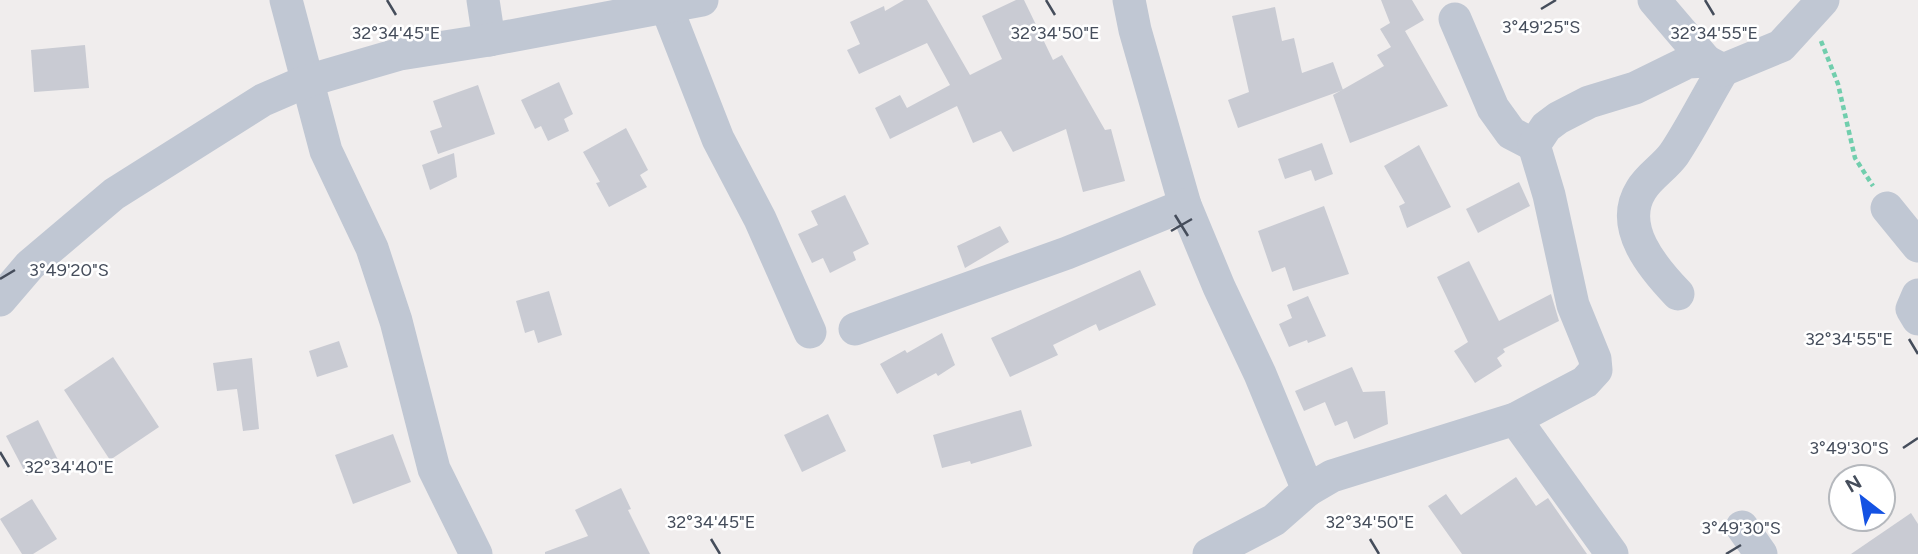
<svg xmlns="http://www.w3.org/2000/svg" width="1918" height="554" font-family="Figtree,sans-serif">
<style>
.building{fill:#c9cbd3}
.lines{fill:none;stroke-linecap:round;stroke-linejoin:round}
.path{stroke:#71cead;stroke-width:4.5;stroke-dasharray:5 3.5;stroke-linecap:butt}
.minor{stroke:#c0c7d3;stroke-width:33}
.ticks{fill:none;stroke:#454d5b;stroke-width:2.5}
.ticks-label{font-size:18px;text-anchor:middle;fill:#454d5b;stroke:#fff;stroke-width:5;stroke-linejoin:round;paint-order:stroke}
</style>
<rect width="100%" height="100%" fill="#f0eded"/>
<g class="building">
<path d="M904,0h23l43,75 32,-16 -20,-43 34,-16h8l29,60 9,-5 43,75 6,-1 14,52 -42,11 -17,-63 -53,23 -12,-21 -28,12 -16,-37 -67,33 -15,-31 25,-13 7,13 43,-23 -23,-42 -68,31 -12,-24 13,-6 -10,-22 34,-16 1,5z"/>
<path d="M1381,0h31l12,20 -19,11 43,75 -98,37 -17,-48 51,-29 -7,-11 14,-8 -11,-18 10,-6z"/>
<path d="M1275,7l7,34 12,-3 8,35 31,-11 10,28 -105,38 -10,-28 21,-8 -17,-76z"/>
<path d="M85,45l4,43 -55,4 -3,-42z"/>
<path d="M559,82l14,32 -9,5 5,12 -21,10 -7,-15 -6,3 -14,-29z"/>
<path d="M478,85l17,49 -57,20 -8,-23 12,-4 -9,-26z"/>
<path d="M626,128l22,42 -8,5 7,12 -38,20 -13,-24 4,-1 -17,-30z"/>
<path d="M1322,143l11,31 -18,7 -4,-11 -26,9 -7,-20z"/>
<path d="M1419,145l32,62 -44,21 -8,-22 6,-3 -21,-37z"/>
<path d="M454,153l3,24 -27,13 -8,-25z"/>
<path d="M1519,182l11,24 -52,27 -12,-24z"/>
<path d="M845,195l24,49 -16,8 3,8 -26,13 -7,-15 -11,5 -14,-29 20,-9 -7,-14z"/>
<path d="M1324,206l25,68 -56,17 -8,-24 -13,5 -14,-41z"/>
<path d="M1000,226l9,16 -44,26 -8,-22z"/>
<path d="M1469,261l30,60 52,-27 8,27 -56,28 2,3 -8,6 5,8 -27,17 -21,-32 14,-9 -31,-65z"/>
<path d="M1140,270l16,35 -57,26 -3,-7 -43,21 5,10 -48,22 -19,-39z"/>
<path d="M549,291l13,44 -24,8 -4,-13 -9,3 -9,-32z"/>
<path d="M1308,296l18,40 -18,7 -1,-3 -18,7 -10,-23 13,-6 -5,-13z"/>
<path d="M942,333l13,32 -17,11 -2,-3 -39,21 -17,-30 25,-14 2,3z"/>
<path d="M339,341l9,26 -31,10 -8,-26z"/>
<path d="M113,357l46,70 -49,33 -46,-70z"/>
<path d="M252,358l7,71 -16,2 -6,-42 -20,2 -4,-28z"/>
<path d="M1352,367l11,25 22,-1 3,33 -34,15 -7,-18 -12,5 -10,-24 -21,9 -9,-20z"/>
<path d="M1021,410l11,36 -61,18 -1,-3 -28,7 -9,-33z"/>
<path d="M828,414l18,37 -44,21 -18,-37z"/>
<path d="M38,420l20,40 -31,16 -21,-40z"/>
<path d="M393,434l18,48 -58,22 -18,-49z"/>
<path d="M1516,477l20,29 12,-8 39,56h-125l-34,-48 18,-12 15,21z"/>
<path d="M621,488l10,21 -3,1 22,44h-105v-2l43,-16 -13,-26z"/>
<path d="M32,499l25,40 -24,15h-11l-22,-35z"/>
<path d="M1911,513l7,11v30h-67z"/>
</g>
<g class="lines">
<path class="path" d="M1821,41l17,43 17,74 18,28"/>
<g class="minor">
<path d="M286,0l40,151 46,97 24,73 38,148 42,85"/>
<path d="M483,0l6,40"/>
<path d="M1129,0l6,30 50,175 34,82 41,87 48,116"/>
<path d="M1654,0l52,61"/>
<path d="M666,6l52,133 42,80 50,113"/>
<path d="M1455,19l38,89 18,25 23,12"/>
<path d="M1887,208l31,38"/>
<path d="M1678,294c-25,-26 -60,-67 -37,-104 8,-14 24,-23 33,-36 18,-27 32,-56 49,-84"/>
<path d="M1918,295l-6,14 6,10"/>
<path d="M0,300l30,-35 84,-71 149,-94 44,-19 93,-27 89,-14 213,-40"/>
<path d="M855,329l212,-76 118,-48"/>
<path d="M1515,419l97,135"/>
<path d="M1742,527l19,27"/>
<path d="M1209,554l65,-34 34,-30 24,-14 183,-57 70,-37 11,-12 -1,-11 -22,-54 -24,-110 -15,-50 12,-18 12,-9 31,-16 46,-14 53,-26 18,-1 17,9 58,-24 42,-46"/>
</g>
</g>
<path class="ticks" d="M387,0l9,15M1046,0l9,15M1705,0l9,15M1541,9l15,-9M1175,215l13,21M1171,231l21,-12M0,279l15,-9M1909,339l9,15M1903,448l15,-10M0,452l9,15M711,539l9,15M1370,539l9,15M1726,554l15,-9"/>
<g class="ticks-label">
<text x="1541" y="33">3°49'25"S</text>
<text x="396" y="39">32°34'45"E</text>
<text x="1055" y="39">32°34'50"E</text>
<text x="1714" y="39">32°34'55"E</text>
<text x="69" y="276">3°49'20"S</text>
<text x="1849" y="345">32°34'55"E</text>
<text x="1849" y="454">3°49'30"S</text>
<text x="69" y="473">32°34'40"E</text>
<text x="711" y="528">32°34'45"E</text>
<text x="1370" y="528">32°34'50"E</text>
<text x="1741" y="534">3°49'30"S</text>
</g>
<g transform="translate(1862 498) rotate(329)"><circle r="33" fill="#ffffff" stroke="#b5b8bd" stroke-width="2"/>
<path d="M0-5L12 26L0 18L-12 26Z" fill="#1452e3"/>
<text y="-10" font-size="19" font-weight="bold" text-anchor="middle" fill="#454d5b">N</text>
</g>
</svg>
